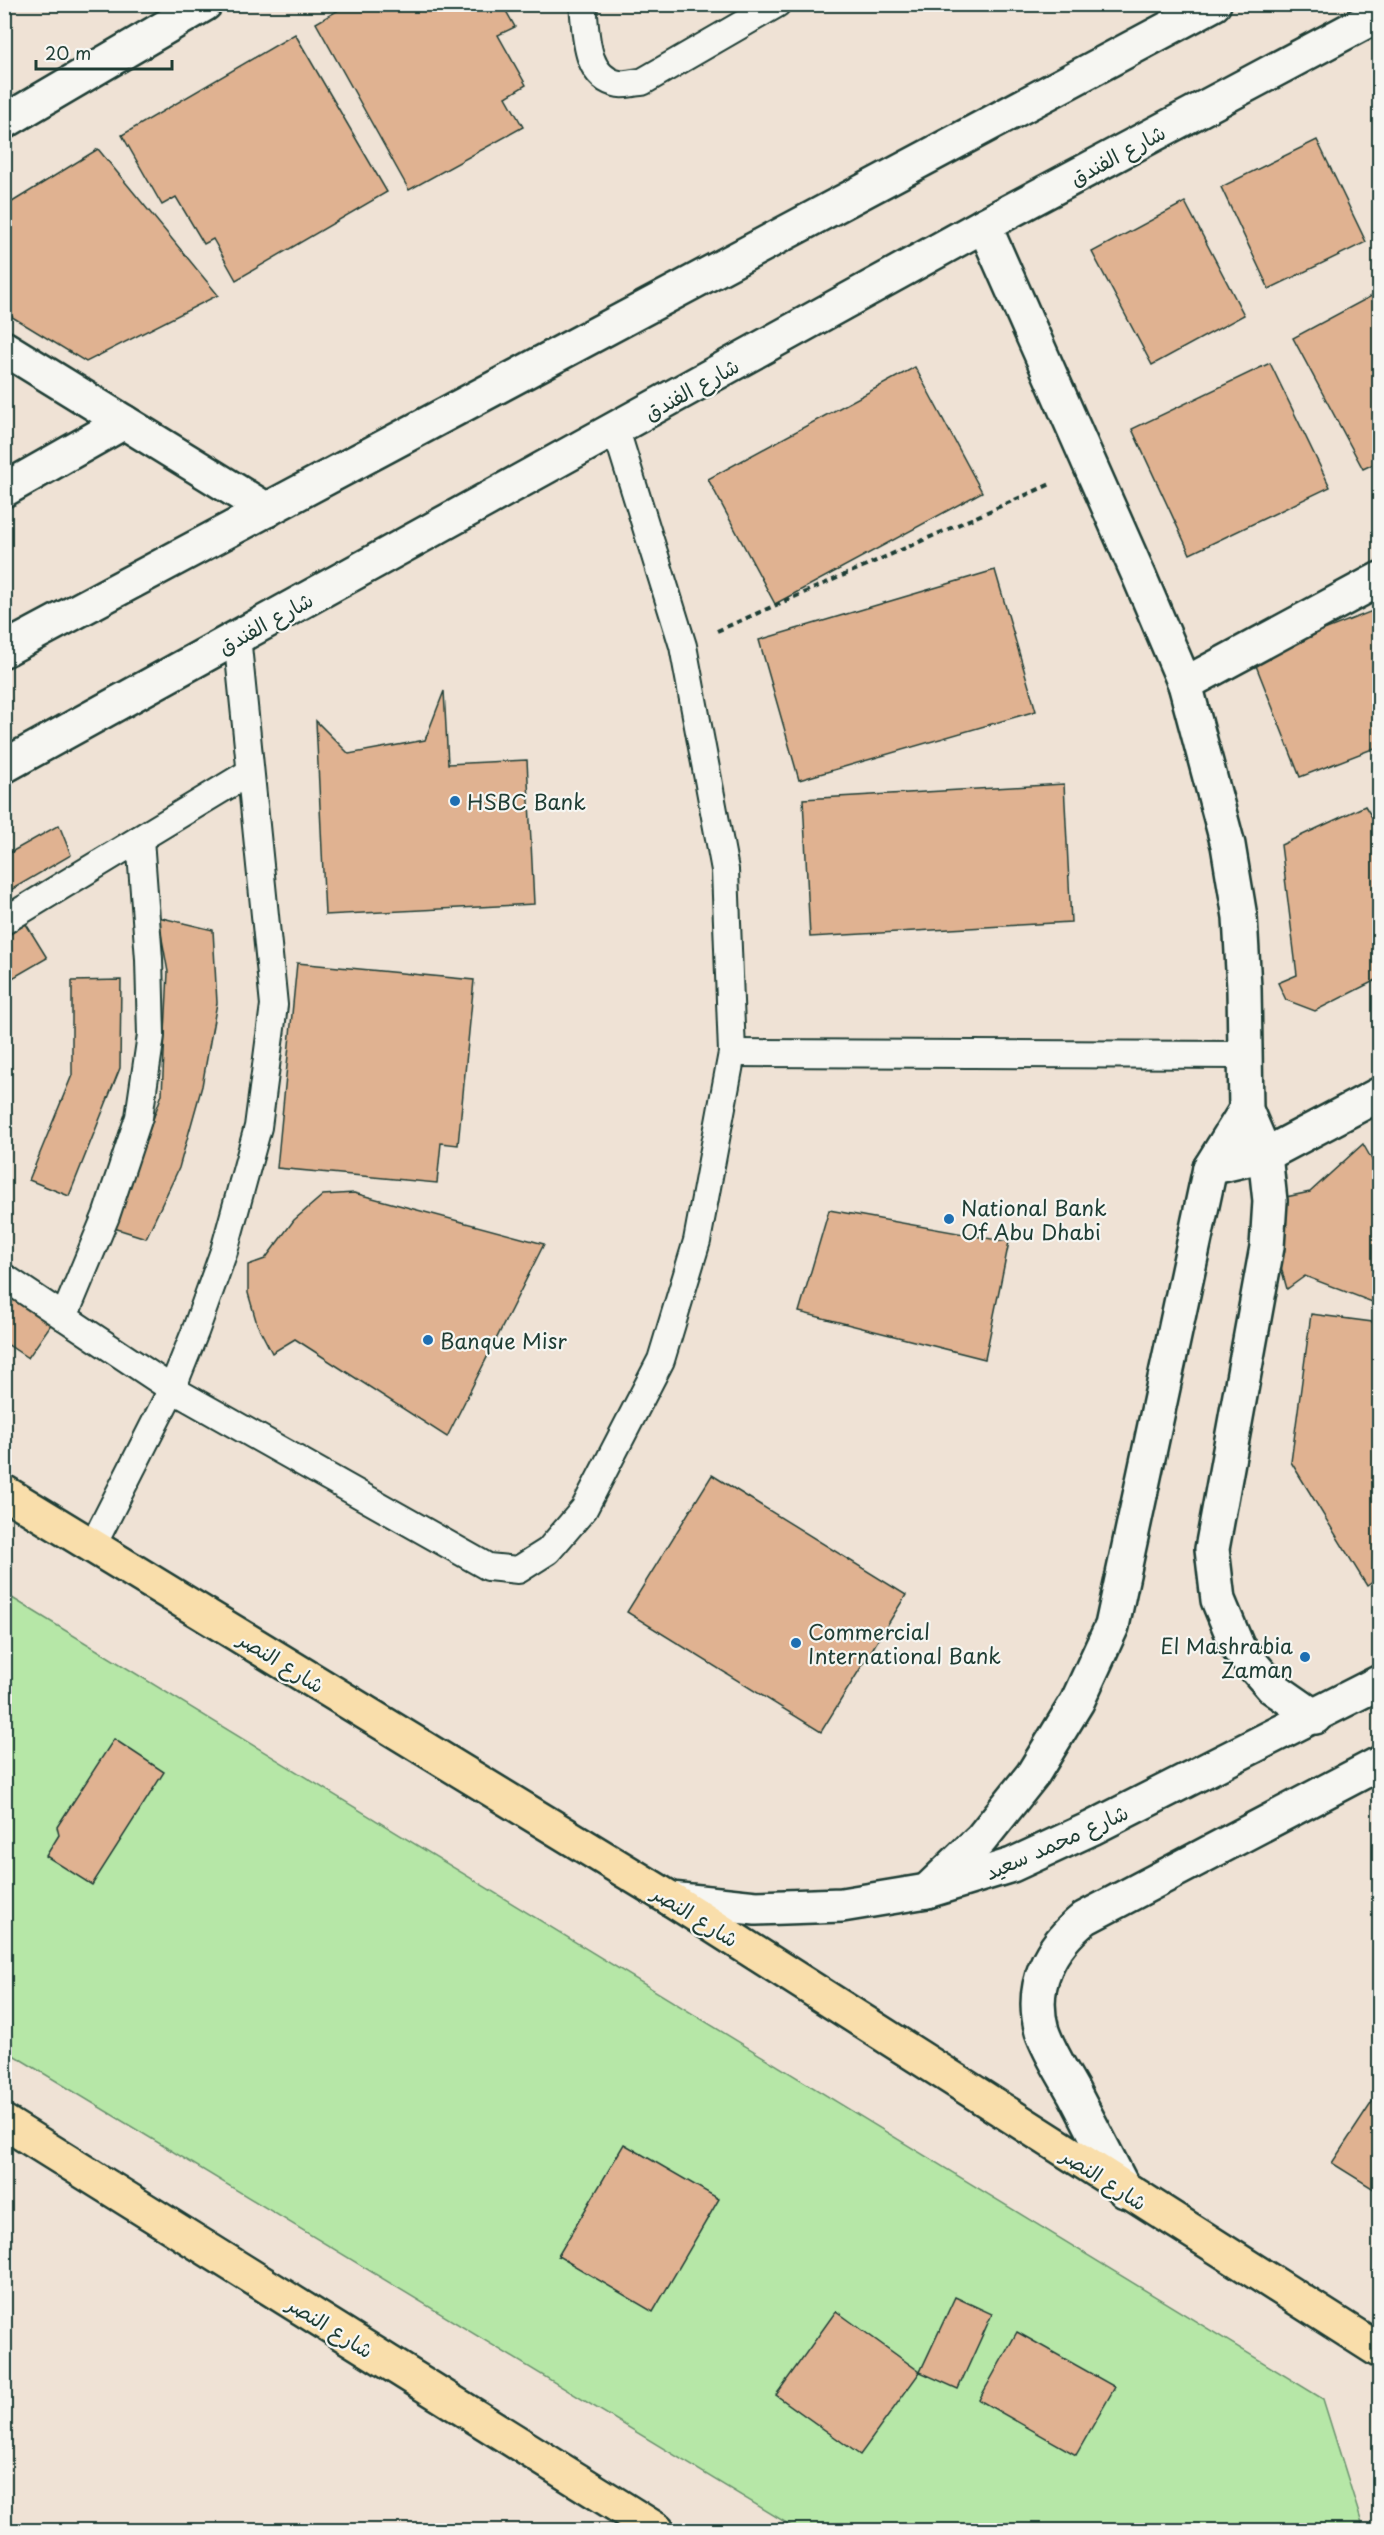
<svg xmlns="http://www.w3.org/2000/svg" width="1384" height="2535" font-family="'Playpen Sans','Playpen Sans Arabic',sans-serif">
<style>
.green{fill:#b6e7a7;stroke:#6a926e;stroke-width:1.5}
.building{fill:#e0b291;stroke:#1f3d34;stroke-width:1.5}
.lines{fill:none;stroke-linecap:round;stroke-linejoin:round}
.lane-casing{stroke:#1f3d34;stroke-width:30}
.street-casing{stroke:#1f3d34;stroke-width:38}
.secondary-casing{stroke:#1f3d34;stroke-width:38}
.primary-casing{stroke:#1f3d34;stroke-width:38}
.path{stroke:#1f3d34;stroke-width:4;stroke-dasharray:6 4.5;stroke-linecap:butt}
.lane{stroke:#f6f6f2;stroke-width:26}
.street{stroke:#f6f6f2;stroke-width:33}
.secondary{stroke:#f6f6f2;stroke-width:33}
.primary{stroke:#f9deab;stroke-width:33}
.poi-dot{fill:#1f6fb2;stroke:#f6f6f2;stroke-width:2}
.labels{text-anchor:middle;dominant-baseline:central;stroke-width:4.5;stroke-linejoin:round;paint-order:stroke}
.street-label{font-size:21px;fill:#1f3d34;stroke:#f6f6f2}
.poi-label{font-size:21px;fill:#1f3d34;stroke:#f6f6f2;text-anchor:start}
</style>
<rect width="100%" height="100%" fill="#efe2d5"/>
<filter id="ink" filterUnits="userSpaceOnUse"><feTurbulence type="fractalNoise" baseFrequency=".0167" numOctaves="2"/><feDisplacementMap in="SourceGraphic" scale="12" xChannelSelector="R" yChannelSelector="G"/><feConvolveMatrix kernelMatrix="1 2 1 2 8 2 1 2 1" color-interpolation-filters="sRGB"/></filter>
<g filter="url(#ink)">
<path class="green" d="M4,1593l1319,806 41,131h-566l-793,-480z"/>
<g class="building">
<path d="M349,4h153l13,23 -17,8 28,50 -20,12 17,30 -114,63 -93,-167z"/>
<path d="M295,34l92,158 -151,88 -23,-41 -9,5 -28,-47 -14,8 -40,-70z"/>
<path d="M1317,140l49,102 -97,47 -48,-102z"/>
<path d="M98,149l120,146 -132,67 -82,-50v-105z"/>
<path d="M1185,202l59,113 -92,50 -60,-113z"/>
<path d="M1379,292l1,169 -17,8 -70,-131z"/>
<path d="M1270,363l60,124 -140,67 -58,-125z"/>
<path d="M915,367l67,125 -207,112 -67,-125z"/>
<path d="M995,570l41,141 -237,69 -40,-140z"/>
<path d="M1380,608v138l-80,31 -47,-119z"/>
<path d="M444,691l4,73 79,-4 7,144 -209,11 -9,-194 33,33 76,-14z"/>
<path d="M1064,784l7,138 -261,15 -7,-138z"/>
<path d="M1365,806l15,24v148l-65,33 -29,-11 -8,-17 19,-8 -16,-130z"/>
<path d="M59,825l12,30 -67,39v-38z"/>
<path d="M158,917l55,13 4,73 -15,83 -23,82 -33,70 -32,-10 48,-134 6,-122z"/>
<path d="M26,924l21,34 -43,25v-45z"/>
<path d="M297,963l177,17 -16,165 -17,-2 -4,40 -160,-15z"/>
<path d="M121,980l-1,88 -51,128 -40,-16 43,-105v-94z"/>
<path d="M1363,1144l17,30v131l-75,-29 -18,13 -10,-36 9,-56 24,-5z"/>
<path d="M354,1193l190,51 -97,193 -152,-98 -23,14 -15,-29 -9,-31v-28l17,-6 29,-39 29,-25z"/>
<path d="M829,1210l180,32 -24,117 -186,-47z"/>
<path d="M4,1286l50,34 -26,38 -24,-16z"/>
<path d="M1311,1314l69,9v254l-13,9 -76,-124z"/>
<path d="M712,1475l194,120 -85,137 -194,-120z"/>
<path d="M114,1739l50,33 -72,113 -46,-29 13,-21 -2,-8z"/>
<path d="M1380,2090v103l-48,-30z"/>
<path d="M624,2144l95,55 -66,113 -95,-56z"/>
<path d="M955,2297l37,17 -34,75 -38,-17z"/>
<path d="M836,2311l84,61 -60,83 -84,-60z"/>
<path d="M1017,2332l98,55 -39,68 -97,-55z"/>
</g>
<g class="lines">
<g class="lane-casing">
<g id="lane">
<path d="M583,4c3,27 1,74 36,80 7,1 16,-2 23,-2l135,-78"/>
<path d="M4,921l246,-149"/>
<path d="M732,1053l512,2"/>
<path d="M4,1277l168,112 316,178 30,3 30,-19 36,-42 77,-149 36,-119 35,-188 -7,-183 -42,-224 -67,-216"/>
<path d="M64,1317l42,-101 33,-99 12,-82 -2,-76 -9,-120"/>
<path d="M93,1545l79,-156 23,-57 29,-81 34,-124 16,-122 -37,-369"/>
</g>
</g>
<g class="street-casing">
<g id="street">
<path d="M4,122l201,-118"/>
<path d="M984,225l156,353 45,106 43,161 12,72 4,71 2,122 19,45 5,46 -3,46 -55,302 6,51 20,48 34,39 43,30"/>
<path d="M4,348l263,162"/>
<path d="M1185,684l195,-105"/>
<path d="M1210,1168l55,-13 115,-61"/>
<path d="M927,1891l54,-52 52,-65 44,-72 35,-76 98,-458 36,-58"/>
</g>
</g>
<g class="secondary-casing">
<g id="secondary">
<path d="M4,490l120,-68"/>
<path d="M4,650l1210,-646"/>
<path d="M4,766l980,-541 396,-211"/>
<path d="M671,1899l85,9 86,-3 85,-14 85,-26 80,-37 288,-146"/>
<path d="M1125,2191c-17,-33 -34,-66 -51,-98 -11,-20 -25,-41 -32,-62 -13,-46 8,-85 43,-113l295,-155"/>
</g>
</g>
<g class="primary-casing">
<g id="primary">
<path d="M4,1492l667,407 709,452"/>
<path d="M4,2122l653,408"/>
</g>
</g>
<path class="path" d="M717,631l336,-148"/>
<use href="#lane" class="lane"/>
<use href="#street" class="street"/>
<use href="#secondary" class="secondary"/>
<use href="#primary" class="primary"/>
</g>
</g>
<g class="poi-dot">
<circle cx="455" cy="801" r="6"/>
<circle cx="949" cy="1219" r="6"/>
<circle cx="428" cy="1340" r="6"/>
<circle cx="796" cy="1643" r="6"/>
<circle cx="1305" cy="1657" r="6"/>
</g>
<g class="labels">
<g class="street-label">
<text transform="translate(1117 154) rotate(-28)">شارع الفندق</text>
<text transform="translate(691 388) rotate(-29)">شارع الفندق</text>
<text transform="translate(265 622) rotate(-29)">شارع الفندق</text>
<text transform="translate(282 1661) rotate(32)">شارع النصر</text>
<text transform="translate(1056 1841) rotate(-24)">شارع محمد سعيد</text>
<text transform="translate(696 1915) rotate(32)">شارع النصر</text>
<text transform="translate(1105 2178) rotate(33)">شارع النصر</text>
<text transform="translate(331 2326) rotate(32)">شارع النصر</text>
</g>
<g class="poi-label">
<text x="467" y="801">HSBC Bank</text>
<text x="961" y="1207">National Bank<tspan x="961" dy="24">Of Abu Dhabi</tspan></text>
<text x="440" y="1340">Banque Misr</text>
<text x="808" y="1631">Commercial<tspan x="808" dy="24">International Bank</tspan></text>
<text x="1293" y="1645" text-anchor="end">El Mashrabia<tspan x="1293" dy="24">Zaman</tspan></text>
</g>
</g>
<rect width="1384" height="2535" fill="none" stroke="#f6f6f2" stroke-width="24"/>
<rect x="12" y="12" width="1360" height="2511" fill="none" stroke="#1f3d34" stroke-width="2" filter="url(#ink)"/>
<path d="M36 60v9h136v-9" fill="none" stroke="#1f3d34" stroke-width="3"/>
<text x="45" y="60" font-size="18" fill="#1f3d34" stroke="#f6f6f2" stroke-width="4.5" paint-order="stroke">20 m</text>
</svg>
